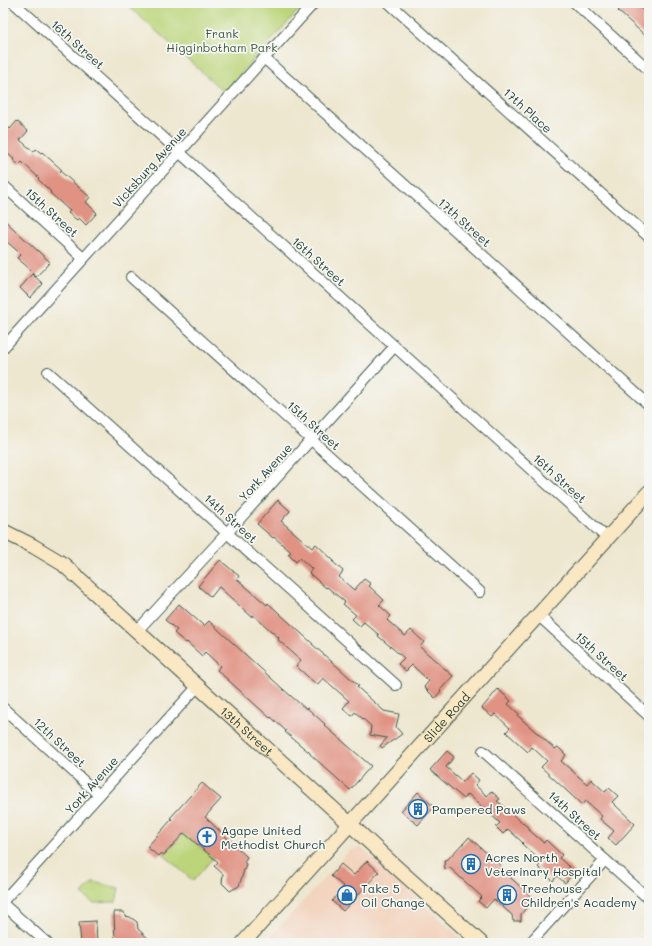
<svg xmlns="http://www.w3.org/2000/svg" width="652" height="946" font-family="Mali,sans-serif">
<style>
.built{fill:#f3d4bf}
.green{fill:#bcd57a;stroke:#6e8957}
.building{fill:#e09283}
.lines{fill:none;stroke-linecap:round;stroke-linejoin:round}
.street-casing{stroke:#3e564b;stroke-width:12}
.secondary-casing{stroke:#3e564b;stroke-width:16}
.street{stroke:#fff;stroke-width:10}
.secondary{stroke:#fae7c3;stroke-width:14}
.labels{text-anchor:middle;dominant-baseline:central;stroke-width:3.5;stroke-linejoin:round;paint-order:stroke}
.park-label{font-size:12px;fill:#3e5b42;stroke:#f6f6f2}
.street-label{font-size:12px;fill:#1f3d34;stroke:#f6f6f2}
.poi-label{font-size:12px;fill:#1f3d34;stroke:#f6f6f2;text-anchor:start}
</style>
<rect width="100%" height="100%" fill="#f6f6f2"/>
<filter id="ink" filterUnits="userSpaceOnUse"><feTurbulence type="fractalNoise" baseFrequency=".025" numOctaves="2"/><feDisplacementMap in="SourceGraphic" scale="8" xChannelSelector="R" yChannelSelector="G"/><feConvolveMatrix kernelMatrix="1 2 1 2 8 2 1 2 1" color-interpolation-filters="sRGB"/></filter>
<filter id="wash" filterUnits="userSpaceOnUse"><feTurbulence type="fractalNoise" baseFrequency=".012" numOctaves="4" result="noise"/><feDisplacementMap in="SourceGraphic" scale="16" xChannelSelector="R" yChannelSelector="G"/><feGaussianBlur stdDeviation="0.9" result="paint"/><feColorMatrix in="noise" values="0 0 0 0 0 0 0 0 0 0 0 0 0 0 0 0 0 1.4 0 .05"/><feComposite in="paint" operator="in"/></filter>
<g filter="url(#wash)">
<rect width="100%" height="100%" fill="#eee7d0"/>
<path class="built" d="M358,848h4l104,95h-201l84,-92z"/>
<g class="green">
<path d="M125,3h180l-79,87 -3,1z"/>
<path d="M184,833l29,25 -20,23 -29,-26z"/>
<path d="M93,882l26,6 -3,14 -23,1 -11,-9z"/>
</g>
<g id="blocks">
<g class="building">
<path d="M625,3h10l14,13v23l-31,-28z"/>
<path d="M17,121l11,10 -8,9 14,12 2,-3 5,4 1,-1 20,18 -2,1 30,26 -4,5 11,11 -11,12 -7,-7 -2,2 -9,-7 2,-2 -20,-18 1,-1 -13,-13 1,-1 -17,-16 -3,3 -6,-5 1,-1 -11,-9v-28l7,7z"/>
<path d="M3,219l47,43 -14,15 -7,-7 1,-1 -13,-11 4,-4 -14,-12 -4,4z"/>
<path d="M32,274l11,10 -13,14 -10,-10z"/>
<path d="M278,500l12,11 -9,10 31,27 4,-4 18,17 -1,1 10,9 -4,6 15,13 10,-11 7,5 -2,2 15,14 -5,5 12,11 -4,4 18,16 6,-6 13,12 -4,5 33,29 -13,14 1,1 -6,7 -11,-11 5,-6 -17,-16 -6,6 -8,-7 6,-6 -26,-22 1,-1 -15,-13 -4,4 -8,-7 4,-4 -13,-11 2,-2 -18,-15 -1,1 -17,-15 3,-4 -12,-11 -4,4 -8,-8 3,-2 -17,-15 -1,1 -16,-14z"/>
<path d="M220,560l19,16 -2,3 30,26 1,-2 45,41h-1l47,42 -2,1 27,24 15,3 -3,13 6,7 -20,14 -2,-2 7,-8 -17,-3 1,-9 -16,-14 -3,4 -9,-8 6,-7 -26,-23 -6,7 -21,-19 5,-6 -23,-20 1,-2 -26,-23 -1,2 -33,-30 -8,10 -13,-11z"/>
<path d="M179,604l25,22 5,-5 75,69 22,19 1,-1 18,16 -1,1 47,41 -21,24 -40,-36v-1l-25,-21 1,-1 -15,-14 -1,1 -53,-48 3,-4 -15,-14 -3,4 -15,-14 -1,1 -12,-10 3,-3 -12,-10z"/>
<path d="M498,689l13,12 -3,3 11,10 -1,2 37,33 3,-2 8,8 -5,6 26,23 4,-5 14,13 4,-4 9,8 -6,6 23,22 -19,21 -8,-7 6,-7 -14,-12 2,-3 -17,-15 -3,4 -41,-38 6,-6 -15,-14 -4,5 -22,-20 4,-4 -15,-14 -3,3 -10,-9z"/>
<path d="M447,751l7,6 -8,10 17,15 8,-9 8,7 -4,5 12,11 4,-5 9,8 -3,2 33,28 -1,1 15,13 2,-3 16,15 -3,3 16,14 -10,11 -8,-7 -4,5 -15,-14 4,-5 -20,-18 1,-1 -15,-14 -5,5 -7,-7 4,-4 -32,-29 -4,5 -34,-29z"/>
<path d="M202,783l19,16 -16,18 42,40 -3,5 2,2 -7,22 -9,5 -8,-8 1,-9 -9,-8 4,-4 -34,-29 -20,22 -3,-2 -3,3 -11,-9 25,-28 -2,-1z"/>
<path d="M418,792l16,15 -16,18 -17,-14z"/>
<path d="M469,837l34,31 -1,2 32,29 -13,15v7h-8l-1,-6 -18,-16 -8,9 -8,-7 4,-4 -32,-29 -5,1 -1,-9 4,-1 14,-15h1z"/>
<path d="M367,861l12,11 -36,39 -11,-10 12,-14 -13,-11 10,-12 13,11z"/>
<path d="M114,912h10l1,4 5,1 7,5 1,7 15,14h-38z"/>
<path d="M96,921l1,22h-16l-2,-21z"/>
</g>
</g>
</g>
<g filter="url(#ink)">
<use href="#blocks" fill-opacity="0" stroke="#3e564b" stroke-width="1"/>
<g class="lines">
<g class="street-casing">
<g id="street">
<path d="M14,3l593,535"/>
<path d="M389,3l260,234"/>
<path d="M575,3l74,67"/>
<path d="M264,58l385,347"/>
<path d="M3,185l80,73"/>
<path d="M131,277l349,315"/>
<path d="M3,348l311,-345"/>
<path d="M48,372l348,313"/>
<path d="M538,615l111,101"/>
<path d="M137,631l90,-98 167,-186"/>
<path d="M3,708l96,87"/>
<path d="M483,751l166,148"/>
<path d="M3,901l195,-215"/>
<path d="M3,904l44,39"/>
<path d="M530,943l75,-83"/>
</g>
</g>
<g class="secondary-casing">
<g id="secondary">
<path id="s1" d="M3,531l30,15 30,18 287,260 45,42 86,77"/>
<path id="s2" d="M243,943l406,-451"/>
</g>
</g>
<use href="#street" class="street"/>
<use href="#secondary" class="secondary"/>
</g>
</g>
<defs>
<g id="building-ring" transform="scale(1)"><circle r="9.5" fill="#f6f6f2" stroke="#1f6fb2" stroke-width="1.5"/><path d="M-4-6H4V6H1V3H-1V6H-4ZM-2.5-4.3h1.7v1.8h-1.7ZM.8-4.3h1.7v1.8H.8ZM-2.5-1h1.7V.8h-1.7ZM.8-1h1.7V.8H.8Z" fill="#1f6fb2"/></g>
<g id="church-ring" transform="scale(1)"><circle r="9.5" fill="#f6f6f2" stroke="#1f6fb2" stroke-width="1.5"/><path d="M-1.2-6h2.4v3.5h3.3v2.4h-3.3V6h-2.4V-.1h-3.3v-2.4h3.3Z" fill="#1f6fb2"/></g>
<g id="shop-ring" transform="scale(1)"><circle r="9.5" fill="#f6f6f2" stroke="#1f6fb2" stroke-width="1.5"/><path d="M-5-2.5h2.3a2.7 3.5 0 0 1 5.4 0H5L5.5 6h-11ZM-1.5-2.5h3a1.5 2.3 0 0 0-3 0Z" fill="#1f6fb2"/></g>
</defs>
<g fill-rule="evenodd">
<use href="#building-ring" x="418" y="809"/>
<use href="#church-ring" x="207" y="837"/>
<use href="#building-ring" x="471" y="864"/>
<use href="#shop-ring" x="347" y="895"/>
<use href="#building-ring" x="507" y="895"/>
</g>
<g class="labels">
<g class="park-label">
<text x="222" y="33">Frank<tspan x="222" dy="14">Higginbotham Park</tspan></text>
</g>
<g class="street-label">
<text transform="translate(78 44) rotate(42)">16th Street</text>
<text transform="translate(528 110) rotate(42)">17th Place</text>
<text transform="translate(149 167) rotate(-48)">Vicksburg Avenue</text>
<text transform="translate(52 212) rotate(42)">15th Street</text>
<text transform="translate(465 222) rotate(42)">17th Street</text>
<text transform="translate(319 261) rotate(42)">16th Street</text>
<text transform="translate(314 425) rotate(42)">15th Street</text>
<text transform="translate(265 472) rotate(-48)">York Avenue</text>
<text transform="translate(560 478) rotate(42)">16th Street</text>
<text transform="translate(231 518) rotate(42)">14th Street</text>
<text transform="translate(602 656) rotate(42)">15th Street</text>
<text stroke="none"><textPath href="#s2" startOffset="304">Slide Road</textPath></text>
<text stroke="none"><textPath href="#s1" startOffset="317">13th Street</textPath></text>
<text transform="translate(60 742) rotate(43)">12th Street</text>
<text transform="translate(91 785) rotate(-48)">York Avenue</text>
<text transform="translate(575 815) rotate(42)">14th Street</text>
</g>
<g class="poi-label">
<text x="432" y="809">Pampered Paws</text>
<text x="221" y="830">Agape United<tspan x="221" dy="14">Methodist Church</tspan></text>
<text x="485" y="857">Acres North<tspan x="485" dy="14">Veterinary Hospital</tspan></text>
<text x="361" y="888">Take 5<tspan x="361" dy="14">Oil Change</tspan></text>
<text x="521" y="888">Treehouse<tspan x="521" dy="14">Children's Academy</tspan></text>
</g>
</g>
<rect width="652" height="946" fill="none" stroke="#f6f6f2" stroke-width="16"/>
</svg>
